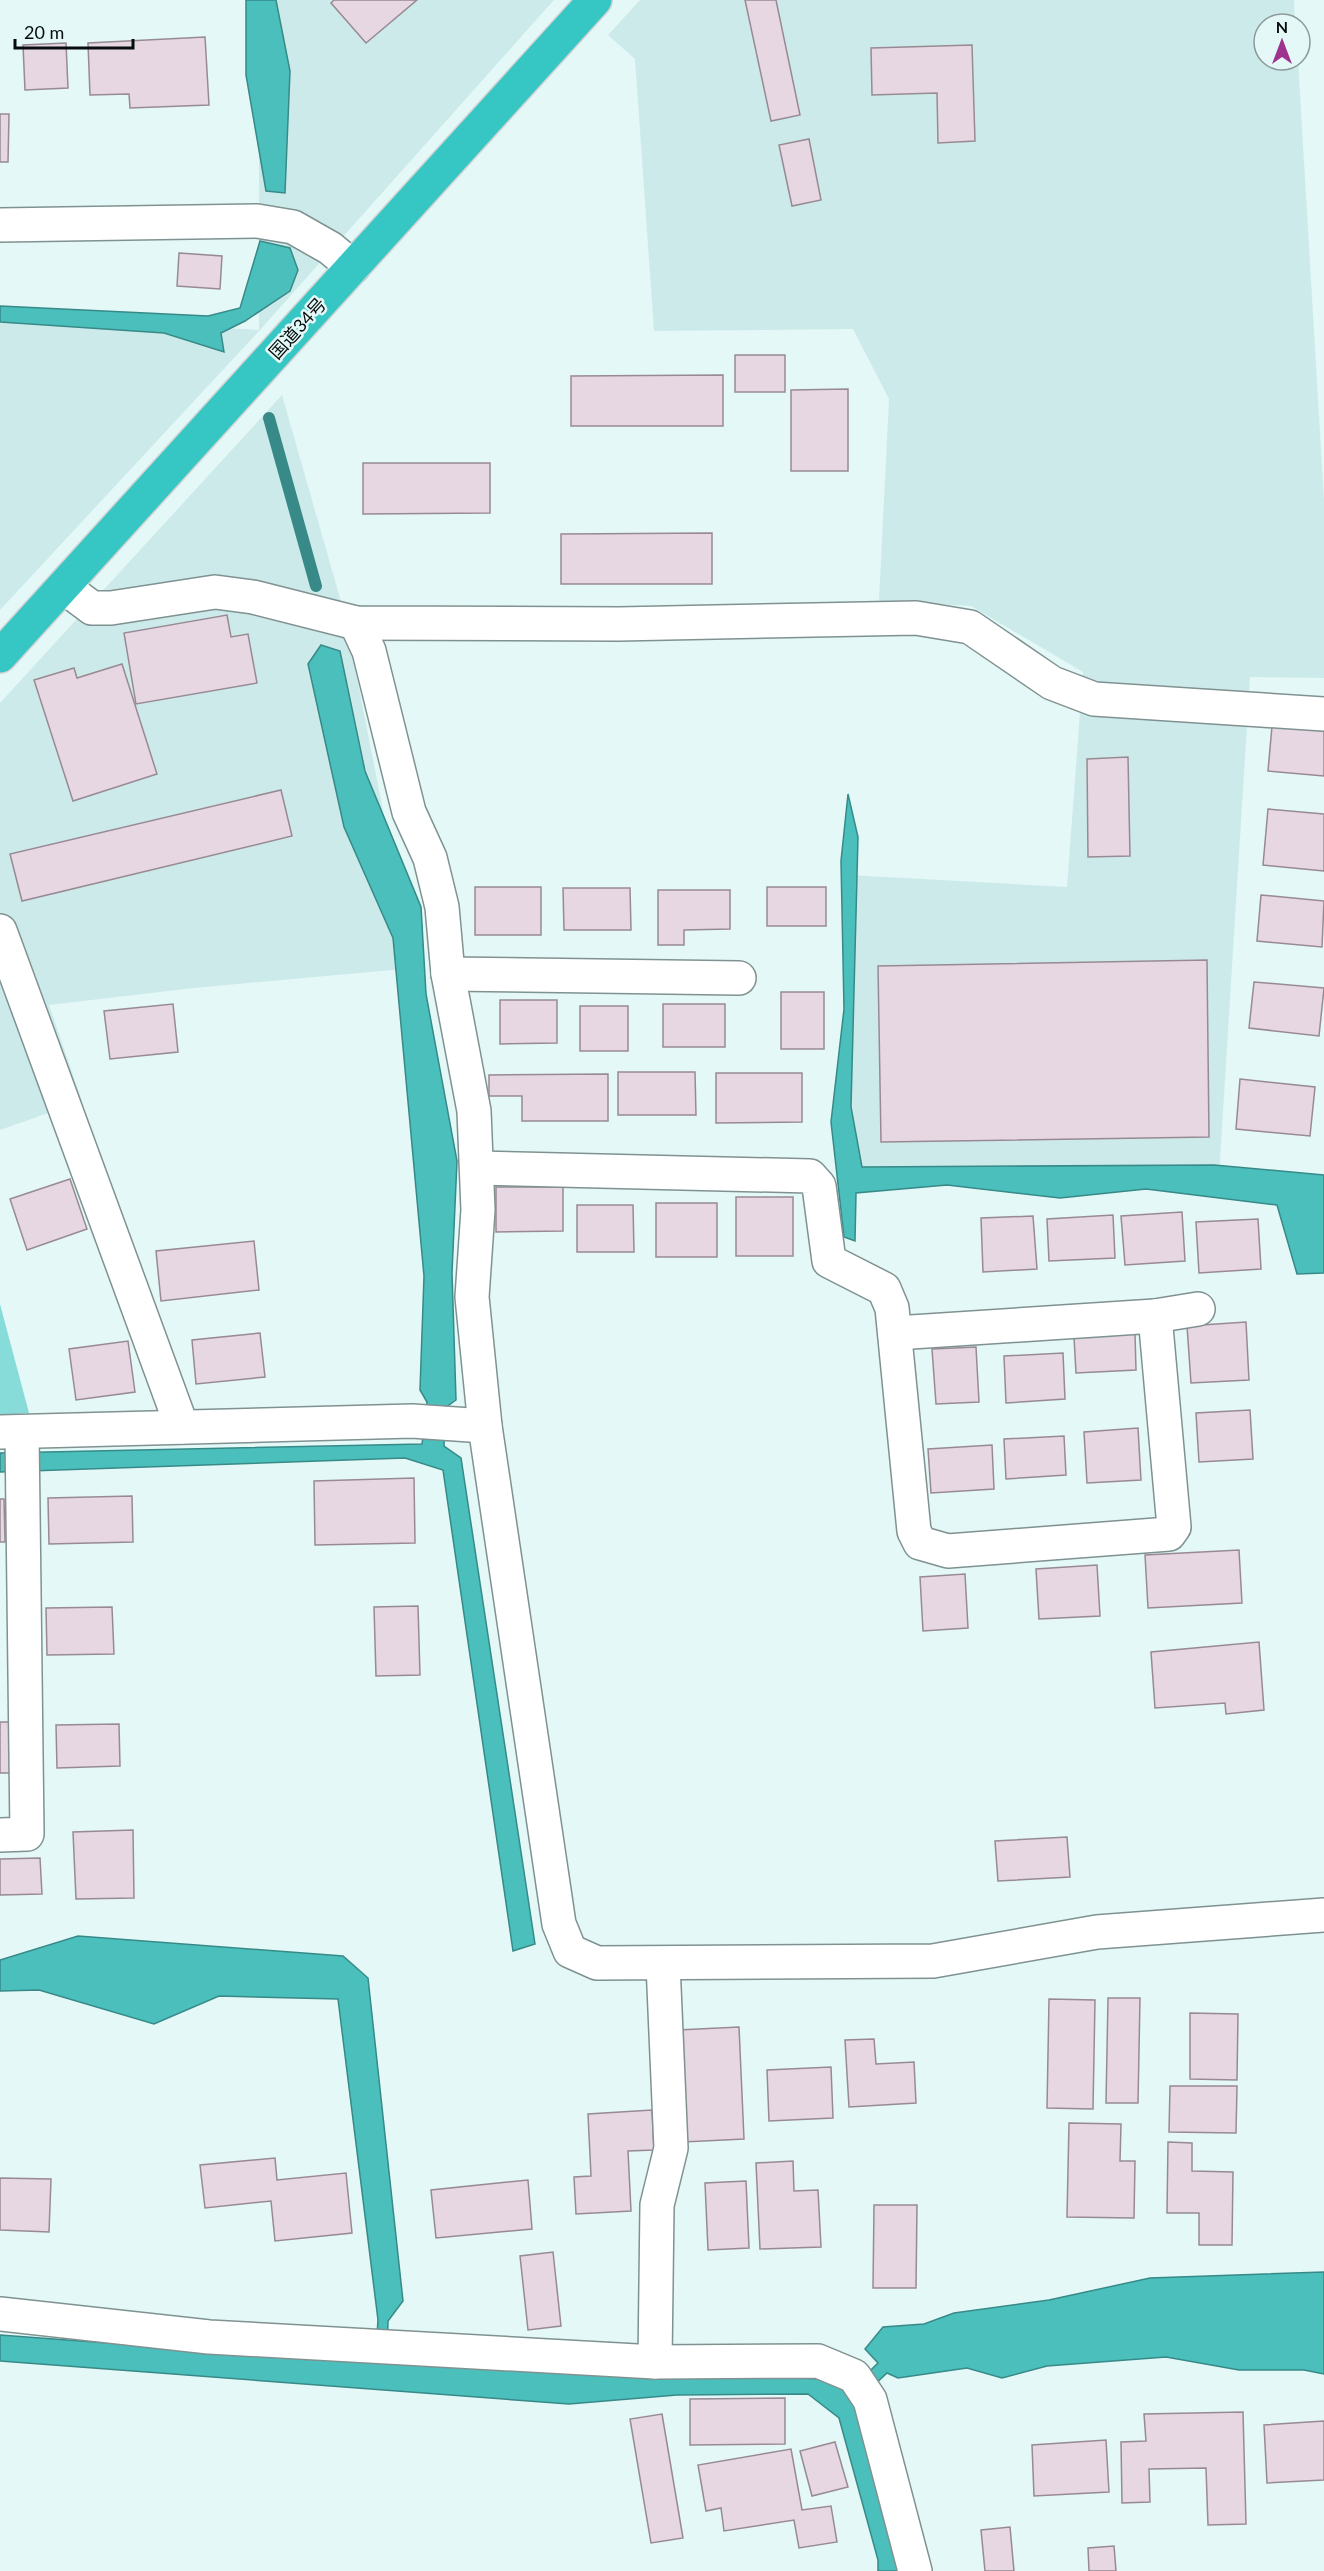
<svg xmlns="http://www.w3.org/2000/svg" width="1324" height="2571" font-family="Lato,'Noto Sans JP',sans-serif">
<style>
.built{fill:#cdeaea}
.green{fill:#87dcd9}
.water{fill:#4bbfbc;stroke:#378a88;stroke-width:1.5}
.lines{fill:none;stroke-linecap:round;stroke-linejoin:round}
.stream{stroke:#378a88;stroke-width:12}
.building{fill:#e6d7e2;stroke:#988a94;stroke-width:1.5}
.minor-casing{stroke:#7f9291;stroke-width:36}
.highway-casing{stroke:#d2d3d3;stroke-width:36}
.minor{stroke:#fff;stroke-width:33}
.highway{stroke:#36c7c4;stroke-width:33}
.labels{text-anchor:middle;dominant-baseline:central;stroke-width:5;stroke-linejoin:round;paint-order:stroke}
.street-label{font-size:18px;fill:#070d0d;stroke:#e3f8f7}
</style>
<rect width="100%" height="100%" fill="#e3f8f7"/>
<g class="built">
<path d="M259,0h295l-295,331 -259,279v-293l259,13z"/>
<path d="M640,0h654l1,24h-31v36h34l26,440v178l-74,-1 -31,499 -371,-6 1,-295 218,12 16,-215 -112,-66 -92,-5 10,-202 -36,-70 -199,2 -19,-272 -27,-24z"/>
<path d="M282,395l62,217 70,356 -220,20 -145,17 33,96 -82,29v-427z"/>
</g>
<path class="green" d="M0,1304l29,109 -29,2z"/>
<g class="water">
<path d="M246,0h30l14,71 -5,122 -19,-2 -20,-116z"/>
<path d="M260,241l30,7 8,22 -8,21 -45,30 -24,12 3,19 -60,-19 -164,-11v-16l208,10 32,-8z"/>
<path d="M321,645l19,6 25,120 56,136 5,87 31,167 -5,112 4,127 -11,8 -1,38 17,12 74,486 -22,7 -70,-481 -38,-12 -405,14v-19l422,-9 5,-42 -7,-12 4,-114 -31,-338 -49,-111 -36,-163z"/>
<path d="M848,794l10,43 -7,270 11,60 352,-2 110,10v98l-27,1 -20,-69 -131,-16 -86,9 -113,-13 -91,8 -1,48 -11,-4 -13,-115 13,-113 -3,-148z"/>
<path d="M78,1936l265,20 25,22 35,323 -15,20 -1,43 439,15 22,13 30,-29 -13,-14 18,-22 41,-3 30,-11 95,-13 101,-22 174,-6v102l-20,-4h-65l-73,-13 -119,9 -45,12 -35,-10 -69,10 -11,-5 -32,30 47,168h-24v-11l-39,-142 -31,-24 -131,1 -108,9 -569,-43v-26l375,28 3,-43 -40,-321 -119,-3 -65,28 -115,-34 -39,1v-31z"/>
</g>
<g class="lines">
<path class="stream" d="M269,418l47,168"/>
</g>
<g class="building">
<path d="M334,0h83l-51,43 -35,-40z"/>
<path d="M745,0h31l24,115 -29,6z"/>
<path d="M205,37l4,68 -79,3 -1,-14 -39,1 -2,-52z"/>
<path d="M66,43l2,45 -43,2 -2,-45z"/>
<path d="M972,45l3,96 -37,2 -1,-50 -65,2 -1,-47z"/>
<path d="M0,114h9l-1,48h-8z"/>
<path d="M809,139l12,61 -29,6 -13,-61z"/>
<path d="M179,253l43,3 -2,33 -43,-3z"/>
<rect x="735" y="355" width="50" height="37"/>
<path d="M723,375v51h-152v-50z"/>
<path d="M848,389v82h-57v-81z"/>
<path d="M363,463h127v50l-127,1z"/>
<path d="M712,533v51h-151v-50z"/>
<path d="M227,615l4,22 17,-3 9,49 -121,21 -12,-71z"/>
<path d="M122,664l35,110 -84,27 -39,-121 40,-12 3,10z"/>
<path d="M1272,726l52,5v45l-56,-5z"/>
<path d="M1128,757l2,99 -42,1 -1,-98z"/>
<path d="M281,790l11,46 -270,65 -12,-47z"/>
<path d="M1268,809l56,5v57l-61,-6z"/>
<rect x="475" y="887" width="66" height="48"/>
<rect x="767" y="887" width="59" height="39"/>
<path d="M563,888h67l1,42h-67z"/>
<path d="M658,890h72v39l-46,1v15h-26z"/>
<path d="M1261,895l63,6 -2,46 -65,-6z"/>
<path d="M1207,960l2,177 -328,5 -3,-176z"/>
<path d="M1254,982l70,6 -5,48 -70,-8z"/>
<rect x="781" y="992" width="43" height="57"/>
<path d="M500,1000h57v43l-57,1z"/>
<path d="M173,1004l5,48 -68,7 -6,-48z"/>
<rect x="663" y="1004" width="62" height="43"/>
<rect x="580" y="1006" width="48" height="45"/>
<path d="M618,1072h77l1,43h-78z"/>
<path d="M716,1073h86v49l-86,1z"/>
<path d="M608,1074v47h-86v-25h-33v-21z"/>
<path d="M1240,1079l75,8 -5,49 -74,-7z"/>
<path d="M70,1179l17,50 -60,21 -17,-51z"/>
<path d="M496,1187h67v44l-67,1z"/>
<rect x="736" y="1197" width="57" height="59"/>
<rect x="656" y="1203" width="61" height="54"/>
<path d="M577,1205h56l1,47h-57z"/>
<path d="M1182,1212l3,49 -60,4 -4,-49z"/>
<path d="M1113,1215l2,43 -66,3 -2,-42z"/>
<path d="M1033,1216l4,53 -54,3 -2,-54z"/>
<path d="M1258,1219l3,50 -62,4 -3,-51z"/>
<path d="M254,1241l5,49 -98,11 -5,-50z"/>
<path d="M1246,1322l3,58 -58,3 -4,-57z"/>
<path d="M260,1333l5,44 -69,7 -4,-44z"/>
<path d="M1135,1333l1,37 -60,3 -2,-36z"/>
<path d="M128,1341l7,51 -59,8 -7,-51z"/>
<path d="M976,1347l3,55 -43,2 -4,-55z"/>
<path d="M1063,1353l2,46 -59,4 -2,-47z"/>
<path d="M1250,1410l3,49 -54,3 -3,-49z"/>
<path d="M1138,1428l3,52 -54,3 -3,-51z"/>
<path d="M1064,1436l2,39 -60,4 -2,-40z"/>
<path d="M992,1445l2,44 -63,4 -3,-44z"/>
<path d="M414,1478l1,65 -100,2 -1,-64z"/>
<path d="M132,1496l1,46 -84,2 -1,-46z"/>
<path d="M0,1499h4l1,43h-5z"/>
<path d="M1239,1550l3,53 -94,5 -3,-53z"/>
<path d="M1097,1565l3,51 -61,3 -3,-50z"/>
<path d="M965,1574l3,54 -45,3 -3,-54z"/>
<path d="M418,1606l2,69 -44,1 -2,-69z"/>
<path d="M112,1607l2,47 -67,1 -1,-47z"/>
<path d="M1259,1642l5,68 -38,4 -1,-11 -70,5 -4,-56z"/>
<path d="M0,1722h11l1,51h-12z"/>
<path d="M119,1724l1,42 -63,2 -1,-43z"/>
<path d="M133,1830l1,68 -58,1 -3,-67z"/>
<path d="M1067,1837l3,40 -72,4 -3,-40z"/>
<path d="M40,1858l2,36 -42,1v-36z"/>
<path d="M1108,1998h32l-2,105h-32z"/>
<path d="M1049,1999l46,1 -2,109 -46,-1z"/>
<path d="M1190,2013l48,1 -1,66 -47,-1z"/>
<path d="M739,2027l5,112 -61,3 -5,-112z"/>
<path d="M874,2039l2,25 38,-2 2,41 -67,4 -4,-67z"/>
<path d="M831,2067l2,51 -64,3 -2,-51z"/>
<path d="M1170,2086h67l-1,47 -67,-1z"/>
<path d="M652,2110l2,40 -26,1 3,60 -55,3 -2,-37 17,-1 -3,-62z"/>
<path d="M1069,2123l52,1 -1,37h15l-1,57 -67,-1z"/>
<path d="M1168,2142l24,1v28l41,1 -1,73h-33v-32h-32z"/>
<path d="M275,2158l2,22 69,-7 6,60 -77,8 -4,-40 -66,7 -5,-43z"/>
<path d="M793,2161l1,30 24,-1 3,57 -61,2 -4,-86z"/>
<path d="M0,2178l51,1 -2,53 -49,-2z"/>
<path d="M528,2180l4,49 -96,9 -5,-48z"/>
<path d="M746,2181l3,67 -41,2 -3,-67z"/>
<path d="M874,2205h43l-1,83h-43z"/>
<path d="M553,2252l8,74 -33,4 -8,-74z"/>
<path d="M785,2398v46l-95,1v-46z"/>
<path d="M1243,2412l3,112 -38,1 -2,-57 -57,1 1,33 -28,1 -1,-61 25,-1 -2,-27z"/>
<path d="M662,2414l21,124 -32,5 -21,-124z"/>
<path d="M1324,2421v59l-57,3 -3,-58z"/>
<path d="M1106,2440l3,52 -75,4 -2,-51z"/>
<path d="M835,2442l13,45 -36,9 -12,-45z"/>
<path d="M791,2449l11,61 29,-4 6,36 -38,6 -5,-28 -70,11 -3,-23 -15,3 -8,-46z"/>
<path d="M1010,2527l4,44h-29l-4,-41z"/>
<path d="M1114,2546l2,25h-27l-1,-23z"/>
</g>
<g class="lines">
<g class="minor-casing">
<g id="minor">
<path d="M0,225l257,-4 36,6 37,21 23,19"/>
<path d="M64,587l28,21h19l104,-16 38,5 103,26 263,1 297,-6 54,9 82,56 42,16 230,15"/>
<path d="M356,623l13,28 40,161 21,46 12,49 6,67 26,137 4,99 -6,87 13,129 74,498 11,27 27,12 336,-2 164,-29 227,-17"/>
<path d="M0,931l182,496"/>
<path d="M448,974l291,4"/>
<path d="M477,1168l333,8 9,10 10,75 55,28 8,19 22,223 6,12 28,8 221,-17 5,-7 -19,-211"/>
<path d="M896,1333l259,-17 43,-7"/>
<path d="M0,1432l412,-11 73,5"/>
<path d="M0,1835l27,-1 -5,-402"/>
<path d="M0,2314l209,23 446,25 2,-157 14,-57 -8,-184"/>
<path d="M655,2362l163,-1 36,15 16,24 45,171"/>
</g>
</g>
<g class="highway-casing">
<path id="highway" d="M0,656l595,-656"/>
</g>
<use href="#minor" class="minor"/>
<use href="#highway" class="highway"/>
</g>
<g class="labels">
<g class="street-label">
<text transform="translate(297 328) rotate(-48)">国道34号</text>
</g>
</g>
<g transform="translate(1282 42)"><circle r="28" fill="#e3f8f7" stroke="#8b9a99" stroke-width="1.5"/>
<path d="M0-4.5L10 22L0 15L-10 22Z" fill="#9f318f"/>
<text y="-9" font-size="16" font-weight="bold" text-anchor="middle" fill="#070d0d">N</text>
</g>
<path d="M15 39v9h118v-9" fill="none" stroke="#070d0d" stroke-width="3"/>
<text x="24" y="39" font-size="18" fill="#070d0d" stroke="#e3f8f7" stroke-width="4.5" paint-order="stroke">20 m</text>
</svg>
